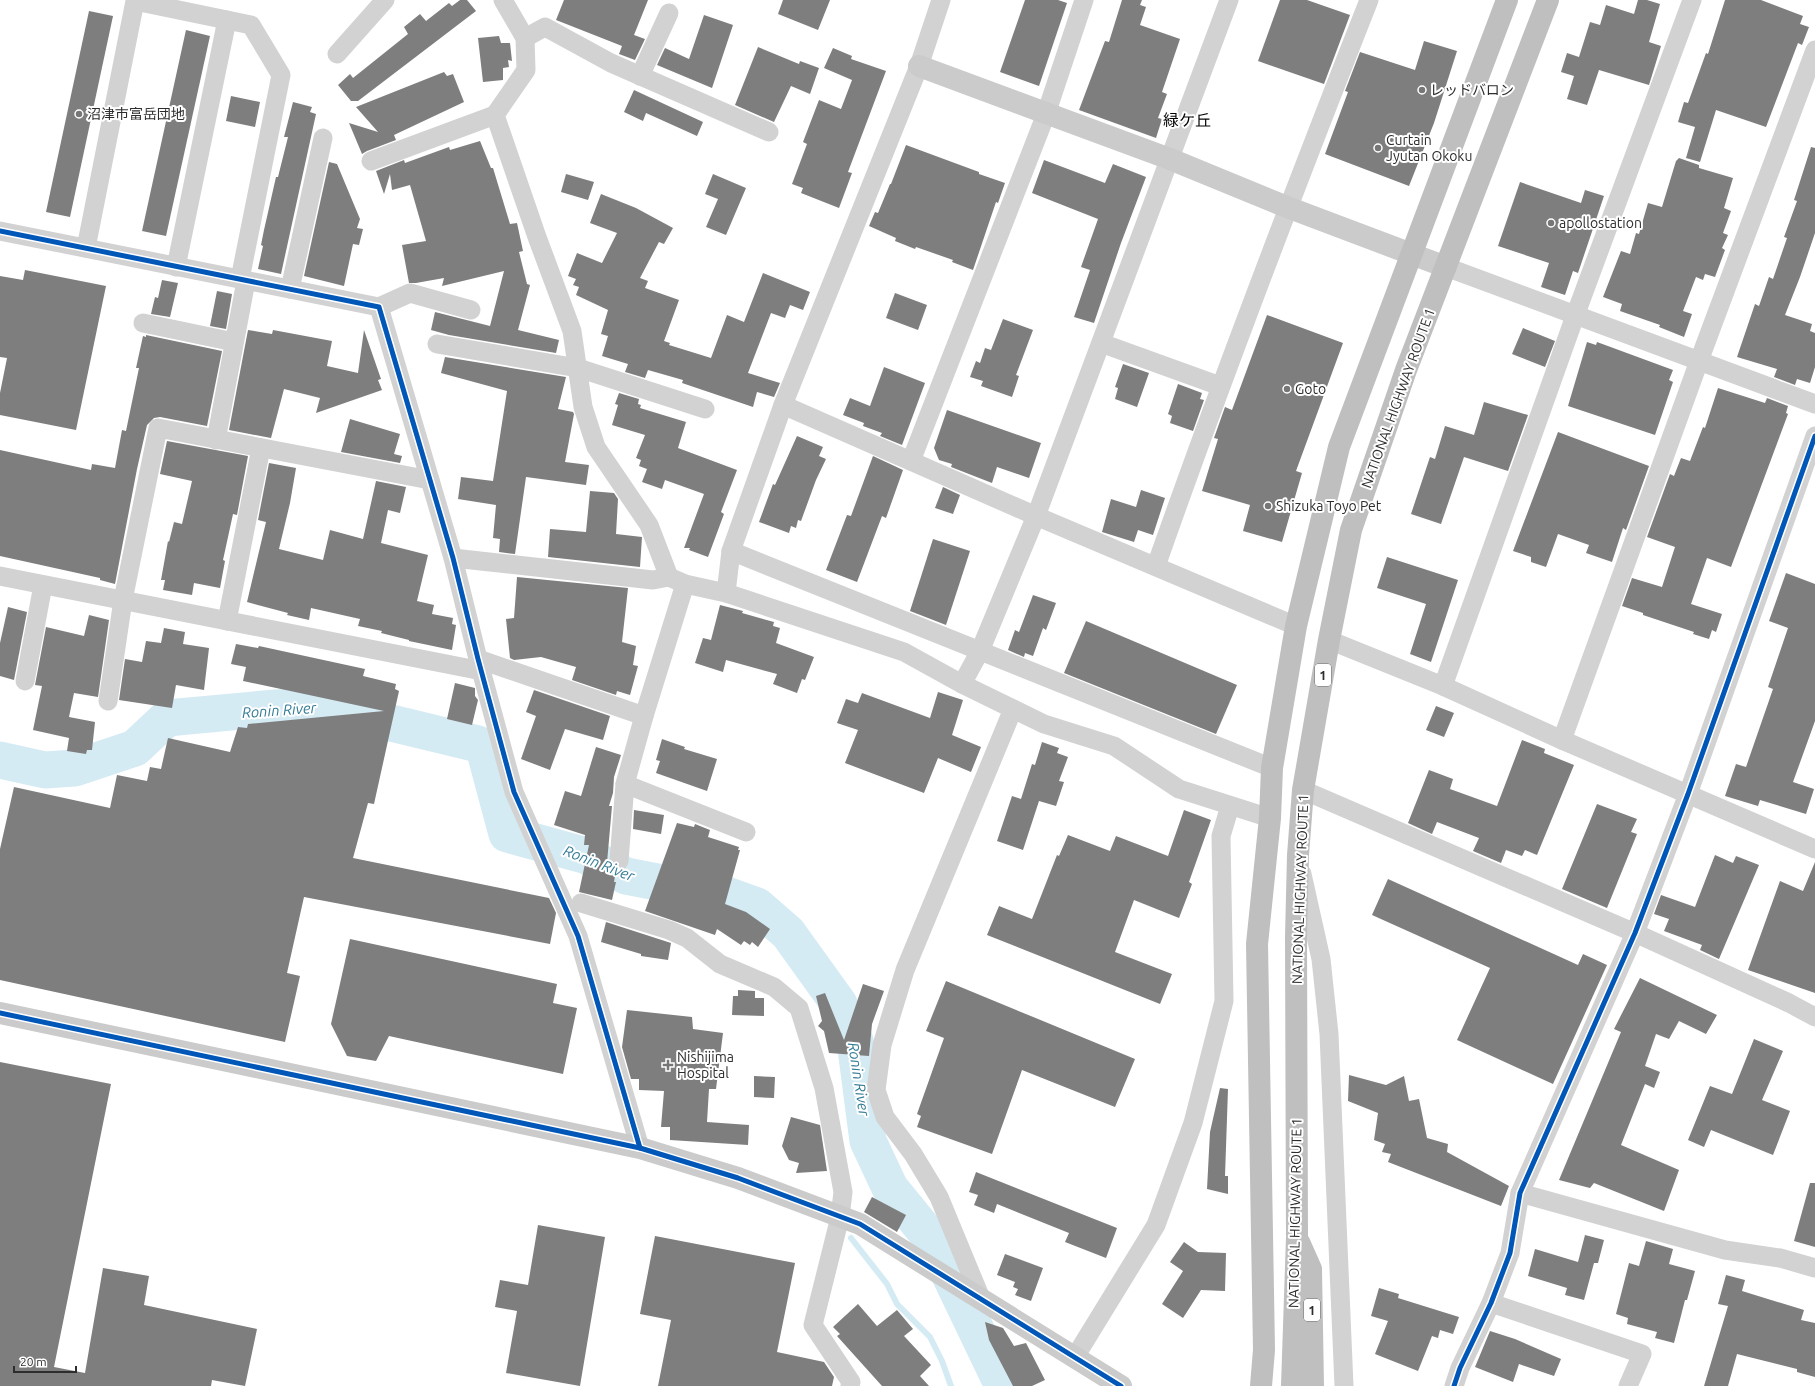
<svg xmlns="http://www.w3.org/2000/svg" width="1815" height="1386" font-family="Ubuntu,'Noto Sans JP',sans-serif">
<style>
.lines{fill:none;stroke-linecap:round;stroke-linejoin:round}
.stream{stroke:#d5ebf3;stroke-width:6}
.river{stroke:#d5ebf3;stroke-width:37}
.building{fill:#7e7e7e}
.street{stroke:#d2d2d2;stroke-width:19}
.secondary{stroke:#cbcbcb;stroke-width:22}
.highway{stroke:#bfbfbf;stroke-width:22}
.cycleway-casing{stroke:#fff;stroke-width:8}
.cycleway{stroke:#0057b8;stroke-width:5}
.poi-dot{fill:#767676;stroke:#fff;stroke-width:1.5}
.labels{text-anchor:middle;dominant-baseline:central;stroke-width:4;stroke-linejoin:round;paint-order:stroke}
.shield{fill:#fff;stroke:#6c6c6c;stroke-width:1}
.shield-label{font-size:13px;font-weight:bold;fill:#2d2d2d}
.poi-label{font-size:14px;fill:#2d2d2d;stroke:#fff;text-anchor:start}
.street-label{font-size:14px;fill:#2d2d2d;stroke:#fff}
.water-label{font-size:15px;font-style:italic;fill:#347c96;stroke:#fff}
.quarter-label{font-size:16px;fill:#000;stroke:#fff}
</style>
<rect width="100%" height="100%" fill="#fff"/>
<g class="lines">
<path class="stream" d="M851,1238l36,46 10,20 33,33 12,24 9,25"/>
<path class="river" d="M0,760l45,10 30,-2 60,-20 32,-30 108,-10 46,-2 157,38 7,8 22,82 80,22 39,20 103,20 28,10 31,27 51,71 16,37 13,100 22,47 44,54 69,144"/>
</g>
<g class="building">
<path d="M460,0h7l9,11 -118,90h-7l-13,-16 12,-11 3,4 55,-44 -4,-7 16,-13 6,7 23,-18 3,3z"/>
<path d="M564,0h84l-14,35 11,4 -10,21 -16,-6 3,-8 -66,-26z"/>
<path d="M783,0h47l-12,30 -40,-16z"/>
<path d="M1025,0h33l9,3 -28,83 -39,-14z"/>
<path d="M1122,0h20l-2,5 6,2 -6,18 40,14 -18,53 5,2 -9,24 4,1 -6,19 -77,-28 26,-69 4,1z"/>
<path d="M1280,0h27l43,15 -26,69 -66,-23z"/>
<path d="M1638,0h9l13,4 -11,38 12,4 -12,39 -50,-15 -12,35 -20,-6 7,-23 -13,-4 6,-19 12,4 11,-35 10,3 6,-20 28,9z"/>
<path d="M1725,0h36l42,16 -3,8 9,3 -7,18 -4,-2 -32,84 -50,-17 -16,52 -14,-4 9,-31 -17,-5 6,-20 4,1 18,-50 2,1z"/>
<path d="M89,11l24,5 -43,201 -24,-5z"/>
<path d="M704,15l29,10 -21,63 -55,-23 8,-17 24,11z"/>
<path d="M186,30l24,6 -44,200 -24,-5z"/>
<path d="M499,36l2,7h9l2,18 -4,-1 1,7 -6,1v12l-20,2 -5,-44z"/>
<path d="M1424,41l33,10 -23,72 -25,63 -84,-32 23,-62 -3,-1 15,-39 55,18z"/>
<path d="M758,47l41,17 1,-3 19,7 -9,26 -19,-8 -17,36 -39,-17z"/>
<path d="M833,48l19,8 -1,3 35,12 -38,101 4,1 -13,35 -38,-15 2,-5 -11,-4 15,-40 -4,-2 16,-42 22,9 11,-29 -28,-12z"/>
<path d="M444,72l3,4 6,-2 11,28 -70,33 2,5 -29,11 -5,3 -13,-31 29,9 -22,-25z"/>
<path d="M634,90l69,32 -6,14 -51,-23 -3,8 -19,-9z"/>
<path d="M231,96l29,6 -5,25 -29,-6z"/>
<path d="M293,102l19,5 -2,5 6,2 -35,160 -23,-5 5,-23 -2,-1 3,-15 12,-53h2l10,-40h-4z"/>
<path d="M480,141l11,27h2l17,56 7,-1 6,28 -4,1 8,32 3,1 -12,45 41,10 -3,13 -107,-18 -18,-5 4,-18 55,14 14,-55 -62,15 2,-8 -28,5h-7l-7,-38 24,-4 -16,-56 -18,5 -2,-16 -6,20 -8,-23 28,-11 1,3 44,-16 1,3z"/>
<path d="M906,145l73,27v2l26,9 -7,20 -2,-1 -23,68 -21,-8 1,-2 -37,-13 -1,2 -20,-8 1,-3 -27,-12 6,-14 3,1 12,-29h1z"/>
<path d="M1811,147l4,1v85l-15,44 -15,38 27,9 -2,7 5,2v34l-5,16 -13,-4 -2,6 -21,-8 3,-8 -40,-12 18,-53 4,2 10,-29 4,2 14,-41 -3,-1 13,-36 -3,-1z"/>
<path d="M1679,158l20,7v3l34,10 -9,30 7,3 -8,22 5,2 -6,13 3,2 -10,27 -10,-3 -2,6 -7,-3 -13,34 9,3 -8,23 -25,-10 1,-2 -40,-14 2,-7 -19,-7 18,-46 9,3 6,-21 3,1 9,-31 14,4 14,-46z"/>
<path d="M1044,160l61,23 8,-19 33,13 -25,66 -27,80 -20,-6 16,-47 -9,-3 17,-48 -66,-26z"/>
<path d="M329,162l8,2 23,55 -3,9 6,1 -4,16 -6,-1 -9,42 -40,-10z"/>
<path d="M566,174l28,8 -6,18 -27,-8z"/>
<path d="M713,174l33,14 -20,47 -20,-8 12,-28 -13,-5z"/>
<path d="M1520,182l61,21 4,-13 19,6 -26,77 -5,-2 -8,24 -24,-8 8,-24 -51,-17z"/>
<path d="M601,194l35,14 37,20 -9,16 -5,-2 -19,36 8,3 -3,7 34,12 -15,41 6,2 -1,2 42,13 16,-43 17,7 19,-49 47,19 -7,18 -13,-5 -5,13 -14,-5 -23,60 32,10 -6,14 -17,-5 -4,15 -71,-24 1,-3 -35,-10 -3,8 -20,-6 3,-8 -26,-8 6,-20 -7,-2 7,-24 -32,-15 3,-8 -6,-2 3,-6 -8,-3 9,-23 25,10 15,-30 -27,-10z"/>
<path d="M25,270l81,16 -30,144 -76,-15v-22l7,-35 -7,-1v-81l23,4z"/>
<path d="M162,280l16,3 -8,34 -19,-3 4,-17 3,1z"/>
<path d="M217,291l15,3 -6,35 -16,-3z"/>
<path d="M895,293l32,12 -9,25 -32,-12z"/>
<path d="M1267,315l76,28 -47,128 6,2 -20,69 -39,-11 7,-26 -48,-14 16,-52 -4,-1 11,-31 7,3z"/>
<path d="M1003,319l30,11 -17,45 3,1 -7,21 -31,-11 2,-5 -13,-4 6,-16 4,2 5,-15 6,2z"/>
<path d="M1523,328l32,13 -10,26 -33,-13z"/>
<path d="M248,330l24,4 1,-4 59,11 -5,25 31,7 6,-43 17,49 -3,1 4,10 -66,23 4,-15 -36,-9 -13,49 -42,-8z"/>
<path d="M146,335l76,16 -15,75 -47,-9 -6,1 -7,7 -10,44 -22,115 -15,-4v-2l-100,-22v-106l91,20 1,-6 23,4 7,-38 4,1 13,-63h-3l7,-32 3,1z"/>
<path d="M1587,342l9,3 1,-3 76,28 -4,10 4,2 -18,53 -87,-29z"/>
<path d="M445,357l121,20 -8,32 15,3 1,2 -9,48 24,3 -3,20 -60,-8 -11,77 -16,-2 1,-13 -7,-1 3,-33 -38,-6 3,-22 32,4 14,-90 -66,-18z"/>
<path d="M1123,364l26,9 -12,34 -22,-8 3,-11 -3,-1z"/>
<path d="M884,367l41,16 -23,62 -22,-9 2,-3 -19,-7 1,-3 -21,-8 7,-17 20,8z"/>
<path d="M1178,384l24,9 -2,6 4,1 -11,31 -23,-8 2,-7 -4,-2z"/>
<path d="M1718,388l47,15 2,-5 21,8 -2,7 2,1 -57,153 -24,-9 -16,46 31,10 -6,18 -4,-2 -3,9 -16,-5 1,-2 -51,-17v-2l-21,-7 10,-28 30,9 13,-40 -28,-10 23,-63 4,2 7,-18 9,3 13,-34 2,1z"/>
<path d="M619,393l20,6 -1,5 3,1 -1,3 46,14 -8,26 59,22 -16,42 3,2 -16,43 -19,-7 1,-2h-6l20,-54 -39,-14 -3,9 -20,-7 5,-13 -8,-3 2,-6 -5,-2 9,-23 -33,-10 6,-20 -3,-1z"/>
<path d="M1484,402l44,13 -20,56 -44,-14 -23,67 -30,-10 19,-57 5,2 10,-33 29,9z"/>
<path d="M947,410l94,33 -12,35 -32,-11 -5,16 -41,-16 1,-3 -13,-4 -5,-12z"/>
<path d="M350,419l50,15 -6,20 8,2 -2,7 -59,-11z"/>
<path d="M1558,432l91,34 -23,64 -3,-2 -11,34 -26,-9 3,-8 -31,-11 -12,33 -15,-5v-5l-18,-6z"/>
<path d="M797,436l26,11 -4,9 7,3 -10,21 -15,41 -3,-1 -2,8 -5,-2 -2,7 -30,-11 14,-38 2,1z"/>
<path d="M167,441l81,15 -11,59 -4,-1 -10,46 2,1 -5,27 -26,-5 -2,12 -29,-5 2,-10h-4l7,-39 1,1 5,-20 8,2 10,-43 -32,-7z"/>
<path d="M873,456l30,14 -17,48 -4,-2 -25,66 -31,-12 21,-55 4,1z"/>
<path d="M269,463l27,5 -6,35 -11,46 44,11 7,-30 33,9 13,-58 30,6 -6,26 -12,-3 -7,33 47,12 -11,46 17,4 -2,9 21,4 -1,6 4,1 -4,25 -43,-9v-1l-28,-7 1,-2 -24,-5 2,-7 -49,-11 -2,12 -22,-5 1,-2 -41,-11 19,-80 -8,-2z"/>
<path d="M943,487l17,8 -7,19 -18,-6z"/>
<path d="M1141,490l24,8 -12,37 -15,-5 -4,12 -32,-10 9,-33 25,8z"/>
<path d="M590,491l24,2 4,6 -2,35 26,3 -2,30 -92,-10 2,-28 36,3z"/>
<path d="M933,539l37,12 -24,74 -36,-14z"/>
<path d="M1387,557l71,23 -27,82 -21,-8 16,-50 -49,-16z"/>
<path d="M1786,573l29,11v137l-22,61 21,7 -8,25 -46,-14 -2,6 -33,-10 11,-32 10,3 27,-78 -5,-2 20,-59 -19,-7z"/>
<path d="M517,577l111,11 -6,54 14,4 -3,19 5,1 -8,29 -13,-4 -1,4 -44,-15 4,-13 -35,-10 -27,3 -4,-2 -4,-39 8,-1z"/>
<path d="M1033,595l23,8 -10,27 -3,-2 -10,28 -8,-3 -1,4 -16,-7 7,-20 4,2z"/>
<path d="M720,605l23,6 -1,2 32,9 -1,4 7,2 -4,15 38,14 -9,23 -3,-1 -5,14 -24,-9 4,-10 -51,-14 -3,12 -28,-9 8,-25 8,2z"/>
<path d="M8,607l19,5 -13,68 -14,-4v-33z"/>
<path d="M89,615l20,5 -11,77 -24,-4 -5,24 26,5 -3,28h-5l-1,4 -19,-3 2,-13 -36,-8 9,-44 -7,-1 11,-58 38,9z"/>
<path d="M1086,621l151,64 -21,49 -152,-61z"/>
<path d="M164,628l21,4 -2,12 26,4 -5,42 -28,-5 -4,23 -53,-8 6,-41 17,3 4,-21 15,2z"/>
<path d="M236,644l22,4 1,-2 106,23 -2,7 33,8 -1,5 4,2 -25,113 -6,-1 -15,55 196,40 7,15 -6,31 -246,-47 -17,76 13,3 -15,66 -285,-62v-131l14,-62 96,21 7,-33 30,6 3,-14 11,2 7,-31 62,14 8,-25 9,1 1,-4 136,-13 -141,-30 3,-14 -15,-3z"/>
<path d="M455,683l20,5v8l3,4 -6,25 -25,-6z"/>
<path d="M534,690l76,26 -7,24 -38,-11 -15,41 -29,-11 15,-43 -10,-4z"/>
<path d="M938,692l25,8 -11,35 29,12 -10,25 -33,-14 -14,35 -79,-30 13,-33 -21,-7 9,-24 12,4 4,-10 68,25z"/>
<path d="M1436,706l18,7 -10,24 -18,-7z"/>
<path d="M662,739l23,8 -1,2 33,10 -10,32 -51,-18 4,-12 -4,-1z"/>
<path d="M1522,740l23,9 -1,4 30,12 -37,90 -12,-5 -3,6 -16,-6 -5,13 -28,-12 6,-13 -42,-16 -5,12 -24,-11 21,-53 24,9 -3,10 47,17z"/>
<path d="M1042,742l17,6 -2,5 11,4 -9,24 5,1 -8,24 -17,-5 -16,49 -26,-9 15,-45 9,3 11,-35 3,1z"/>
<path d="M596,747l25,8 -7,22 -1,16 -4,13h3l-6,68 9,2 -1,6h2l-4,18 -33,-8 10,-47h-5l1,-10 -31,-10 11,-34 16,5z"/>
<path d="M1597,804l40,15 -6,13 6,2 -30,74 -45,-19z"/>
<path d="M634,810l30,5 -3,19 -28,-5z"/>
<path d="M1184,810l27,10 -22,62 3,2 -13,34 -45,-18 -19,52 57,22 -12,30 -173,-69 12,-29 33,13 25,-64 2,1 9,-21 42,16 6,-15 52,20z"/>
<path d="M677,823l17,4 1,-3 15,6 -2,7 31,10 -1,3h2l-15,54 21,8 24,17 -12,18 -6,-5 -2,3 -6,-4 -3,4 -24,-16 -2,6 -70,-24z"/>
<path d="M1715,855l18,8 3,-7 23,9 -40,94 -19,-9 2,-5 -38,-14 5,-12 -15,-5 7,-19 34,12z"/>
<path d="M1815,862v131l-67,-23 32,-89 23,10z"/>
<path d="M1388,879l190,86 5,-11 24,11 -54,119 -96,-44 33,-72 -118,-53z"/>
<path d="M606,922l65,21 -3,17 -27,-4v-2l-40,-12z"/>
<path d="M350,939l207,45 -4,19 24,5 -14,66 -174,-38 -13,25 -29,-5 -16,-32z"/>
<path d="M1640,978l77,37 -11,19 -27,-13 -10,18 -13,-5 -11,32 15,6 -6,16 -9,-4 -24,61 58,25 -15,41 -70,-28 -4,5 -31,-8 62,-148 -7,-3z"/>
<path d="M946,981l189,78 -20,48 -93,-37 -30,84 -75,-27 4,-11 -4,-2 27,-76 -18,-7z"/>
<path d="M863,984l21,7 -12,33 -3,32 -40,-3 -5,-22 -6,-5 4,-5 -6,-25 9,-3 19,47z"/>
<path d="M738,990l17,1v7h9v18l-32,-1 1,-19h5z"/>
<path d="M627,1010l65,7 1,12 30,4 -7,56h-7l-2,33 42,3 -1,20 -78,-5v-13h-9l3,-36 -25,-1v-11h-8l-9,-32z"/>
<path d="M1754,1039l29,12 -21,49 28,11 -17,44 -62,-25 -7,17 -16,-7 22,-54 22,8z"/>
<path d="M0,1062l111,22 -57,283 31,6 18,-105 46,8 -5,29 113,24 -12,57 -33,-6 -1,6h-211z"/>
<path d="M1349,1075l37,10 18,-9 5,25 10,-2 8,39 21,6 -1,8 62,34 -8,20 -113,-44 3,-8 -9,-2 3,-8 -11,-4 4,-27 -30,-12z"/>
<path d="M754,1076l21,1 -1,21 -20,-1z"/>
<path d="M1220,1088l8,1 -3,87h3v18l-21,-5 3,-57z"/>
<path d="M791,1117l29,8 7,46 -31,2 3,-10 -10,-3 -7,-14z"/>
<path d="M976,1172l141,56 -11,30 -41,-16 4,-9 -72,-29 -3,9 -20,-8 4,-10 -9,-3z"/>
<path d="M1810,1183h5v64l-21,-6z"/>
<path d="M872,1197l34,18 -9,17 -33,-20z"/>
<path d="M538,1225l67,12 -25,149 -74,-13 11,-62 -22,-4 5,-27 28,5z"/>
<path d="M1585,1235l19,5 -6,23h-4l-10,37 -19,-5 2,-7 -39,-12 7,-27 43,13z"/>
<path d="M655,1236l140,27 -18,89 47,10 10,15 -2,9h-174l13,-66 -31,-6z"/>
<path d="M1646,1241l27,8 -4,15 26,7 -8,29h-2l-11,43 -19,-5 2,-6 -30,-8 1,-6 -12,-4 13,-51 10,3z"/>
<path d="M1184,1242l14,10 28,1 -1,38 -24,-1 -18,28 -21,-14 21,-33 -13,-9z"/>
<path d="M1005,1254l38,14 -12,33 -16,-6 3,-6 -5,-2 2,-5 -18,-7z"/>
<path d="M1726,1275l19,5 -3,11 62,19 -3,10 14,3v54l-18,-5v-3l-60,-15 -9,32h-24l24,-80 -10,-2z"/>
<path d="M1379,1288l20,6 -1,4 61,19 -6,17 -13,-4 -2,8 -6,-2 -14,35 -43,-17 13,-33 -17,-5z"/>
<path d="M858,1304l19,22 20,-16 16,19 -9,7 27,29 -11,11 9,10h-47l-45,-50 3,-2 -7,-7z"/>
<path d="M985,1322l18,6 11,18 12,-3 19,37 -13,6h-19l-24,-46z"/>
<path d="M1490,1331l25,8 46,20 -7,17 -35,-12 -6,18 -38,-15z"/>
</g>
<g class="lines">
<g class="street">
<path d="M503,0l22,38 1,32 -31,45 42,122 35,94 11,76 13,40 53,78 20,52"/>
<path d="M525,38l20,-11 66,36 158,69"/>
<path d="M337,54l48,-54"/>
<path d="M640,76l29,-63"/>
<path d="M371,161l124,-46"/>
<path d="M0,231l379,76 74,251 25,101 36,133 64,144 62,212"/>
<path d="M86,248l49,-247 116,24 30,50 -41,204"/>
<path d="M176,267l51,-247"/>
<path d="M1446,267l369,137"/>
<path d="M290,289l33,-151"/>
<path d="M379,307l31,-14 61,17"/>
<path d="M143,323l91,19"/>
<path d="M1101,343l119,43"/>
<path d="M437,344l141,24 127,41"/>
<path d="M783,405l253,111 260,110"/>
<path d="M216,440l30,-159"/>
<path d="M911,461l135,-347 38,-114"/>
<path d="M731,551l541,217"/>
<path d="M453,558l200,22 16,-3 16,7 41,9 178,59 58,32 82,40 70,22 65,43 91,29"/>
<path d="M1156,566c67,-190 139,-378 213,-566"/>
<path d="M0,576l482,95"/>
<path d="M726,593l5,-42 52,-146 136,-339 22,-66"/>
<path d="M227,621l34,-173"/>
<path d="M1329,640l114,46 119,54 253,109"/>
<path d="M478,659l166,57"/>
<path d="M25,681l18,-96"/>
<path d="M962,684l18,-33 56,-135 193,-516"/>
<path d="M1443,686l132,-370 117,-316"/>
<path d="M108,701l15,-101 35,-172 272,52"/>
<path d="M1562,740l137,-379 116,-311"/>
<path d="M625,784l121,48"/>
<path d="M1303,790l332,143 154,70 26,14"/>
<path d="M619,861l6,-77 19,-68 41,-132"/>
<path d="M1302,874l19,85 8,75 15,352"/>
<path d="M581,903l88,27 18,8 33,26 54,23 25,21 25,80 19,104 -3,25 -27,108 38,57 -1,4"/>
<path d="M1520,1193l205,57 55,8 35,10"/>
<path d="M982,1301l-43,-104 -26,-43 -28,-37 -9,-27 6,-45 23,-75 108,-261"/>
<path d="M1491,1303l151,51 -14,32"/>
<path d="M1075,1357l81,-132 37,-102 31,-122 -3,-165 9,-30"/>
<path d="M1454,1386l6,-18 31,-65 19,-50 10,-60 115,-260 53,-139 127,-358"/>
</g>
<g class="secondary">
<path d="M919,66l251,93 117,48 159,60"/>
<path d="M0,1013l640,135 98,30 122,46 261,162"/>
</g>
<g class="highway">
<path d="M1299,1242l12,27 2,117"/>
<path d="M1261,1386l3,-36 -7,-406 13,-126 2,-50 24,-142 43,-179 168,-447"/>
<path d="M1292,1386l5,-149 -1,-300 2,-82 5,-65 26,-150 22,-110 55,-160 142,-370"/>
</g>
<g class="cycleway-casing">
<g id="cycleway">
<path d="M0,231l379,76 74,251 25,101 36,133 64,144 62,212"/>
<path d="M0,1013l640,135 98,30 122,46 261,162"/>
<path d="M1454,1386l6,-18 31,-65 19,-50 10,-60 115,-260 53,-139 127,-358"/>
</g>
</g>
<use href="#cycleway" class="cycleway"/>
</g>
<g class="poi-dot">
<circle cx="1422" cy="90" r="4"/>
<circle cx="79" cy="114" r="4"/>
<circle cx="1378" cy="148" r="4"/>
<circle cx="1551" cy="223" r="4"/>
<circle cx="1287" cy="389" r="4"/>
<circle cx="1268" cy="506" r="4"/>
<path d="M666 1059h4v4h4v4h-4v4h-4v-4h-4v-4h4z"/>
</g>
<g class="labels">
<g class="shield">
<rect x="1315" y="664" width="16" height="22" rx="3"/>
<rect x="1304" y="1299" width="16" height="22" rx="3"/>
</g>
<g class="shield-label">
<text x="1323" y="675">1</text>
<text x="1312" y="1310">1</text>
</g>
<g class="poi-label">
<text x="1430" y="90">レッドバロン</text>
<text x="87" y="114">沼津市富岳団地</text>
<text x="1386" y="140">Curtain<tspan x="1386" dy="16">Jyutan Okoku</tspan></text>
<text x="1559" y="223">apollostation</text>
<text x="1295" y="389">Goto</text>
<text x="1276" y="506">Shizuka Toyo Pet</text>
<text x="677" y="1057">Nishijima<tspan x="677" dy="16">Hospital</tspan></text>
</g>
<g class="street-label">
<text transform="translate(1398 398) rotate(-70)">NATIONAL HIGHWAY ROUTE 1</text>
<text transform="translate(1300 889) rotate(-88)">NATIONAL HIGHWAY ROUTE 1</text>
<text transform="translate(1295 1213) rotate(-89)">NATIONAL HIGHWAY ROUTE 1</text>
</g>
<g class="water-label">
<text transform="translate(279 710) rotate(-4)">Ronin River</text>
<text transform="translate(599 863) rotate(21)">Ronin River</text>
<text transform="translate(859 1079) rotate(81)">Ronin River</text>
</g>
<g class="quarter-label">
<text x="1187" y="120">緑ケ丘</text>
</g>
</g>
<path d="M14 1366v6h62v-6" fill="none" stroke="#2d2d2d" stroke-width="2"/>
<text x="20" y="1366" font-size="12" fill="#2d2d2d" stroke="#ffffff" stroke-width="3" paint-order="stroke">20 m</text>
</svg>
